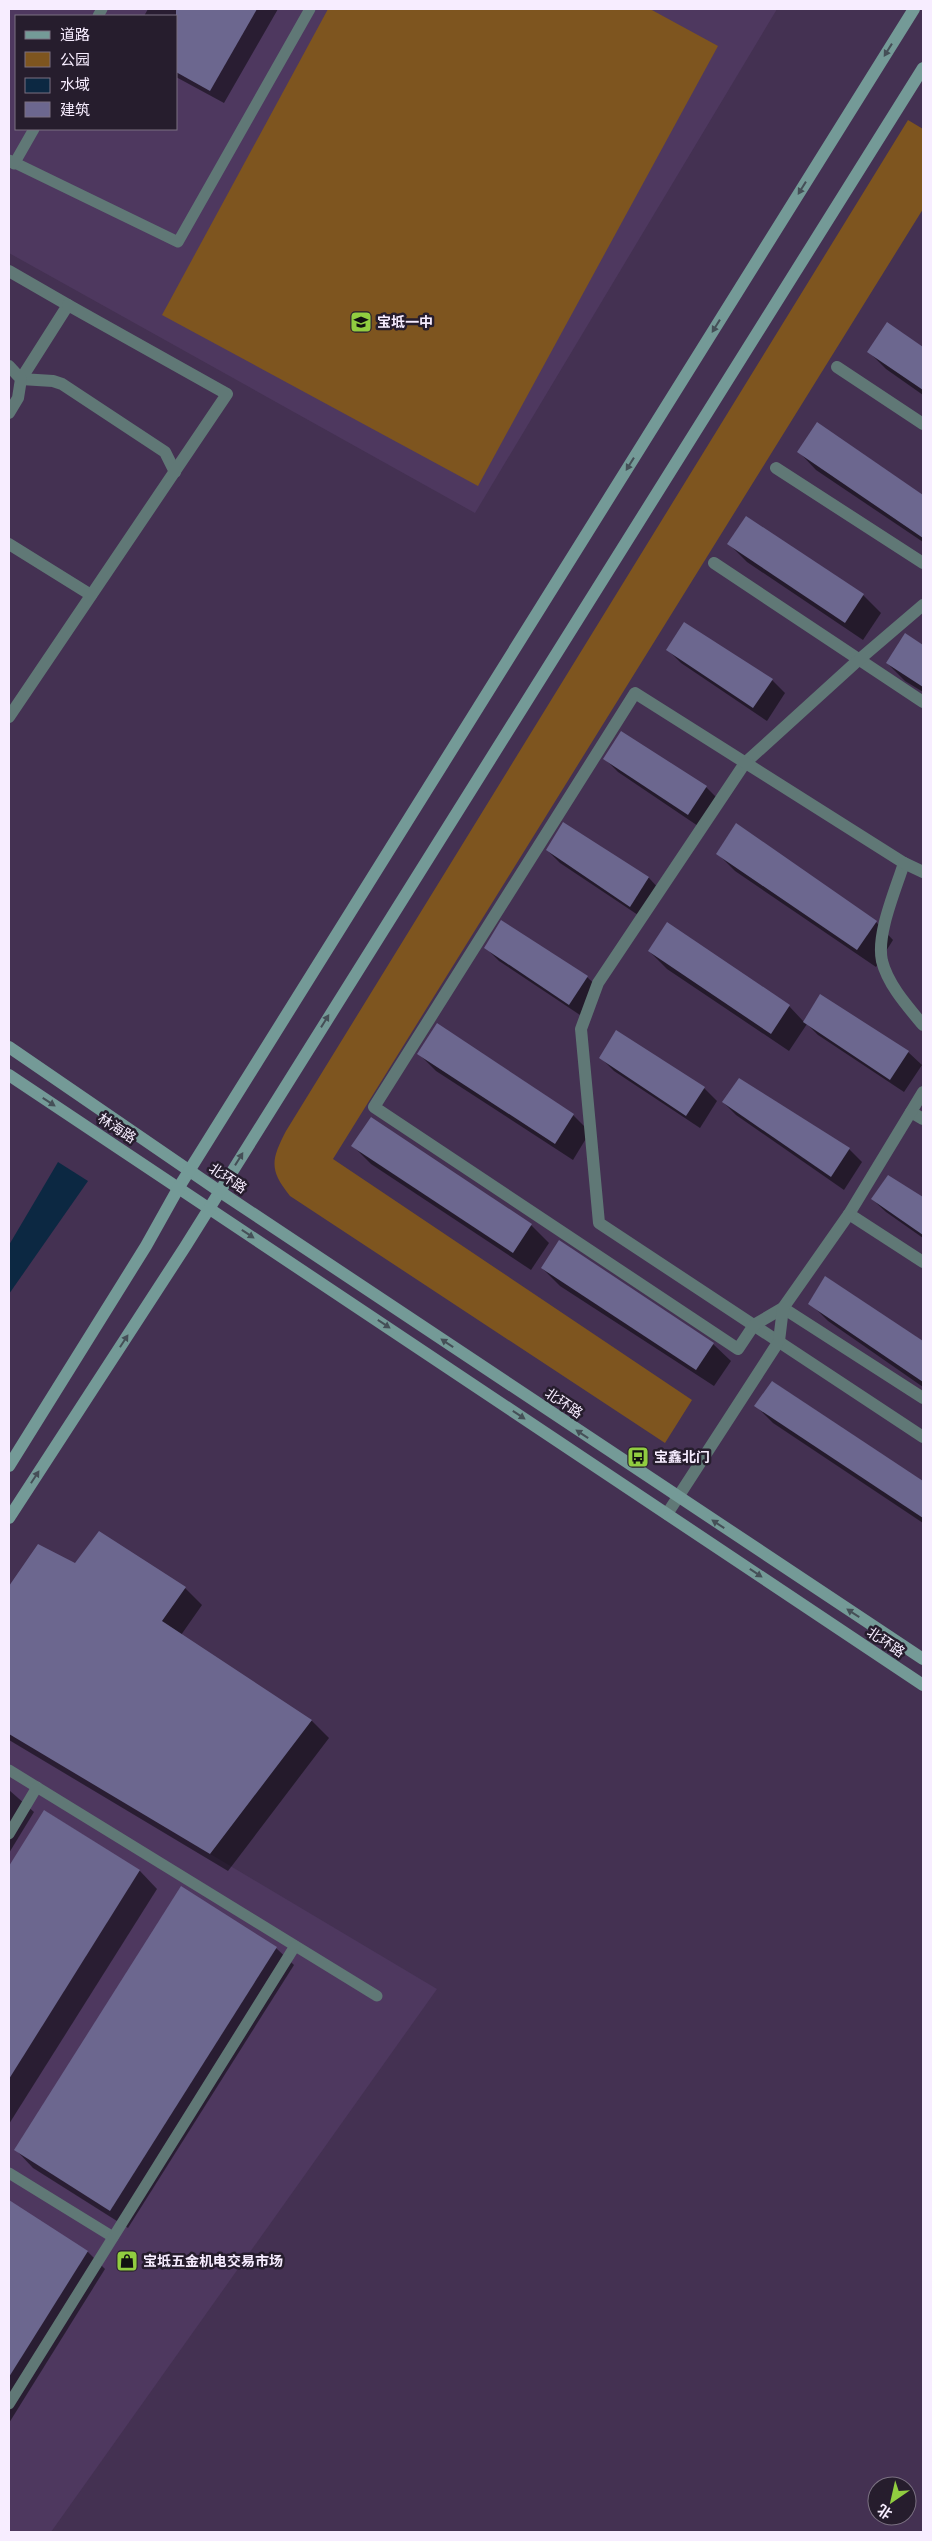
<svg xmlns="http://www.w3.org/2000/svg" width="932" height="2541" font-family="'Work Sans','Noto Sans SC',sans-serif">
<style>
.built{fill:#4e385f;fill-rule:evenodd}
.green{fill:#7e551f}
.water{fill:#0c2842}
.shadow{fill:#0007}
.building{fill:#6c678f}
.lines{fill:none;stroke-linecap:round;stroke-linejoin:round}
.lane{stroke:#607876;stroke-width:11}
.street{stroke:#607876;stroke-width:12}
.secondary{stroke:#749a97;stroke-width:12}
.oneway{fill:#454f57}
.labels{text-anchor:middle;dominant-baseline:central;stroke-width:5;stroke-linejoin:round;paint-order:stroke}
.poi-label{font-size:14px;font-weight:bold;fill:#f7edff;stroke:#261d2d;text-anchor:start}
.street-label{font-size:14px;fill:#f7edff;stroke:#261d2d}
</style>
<rect width="100%" height="100%" fill="#443152"/>
<g class="built">
<path d="M9,9h768l-302,504 -466,-260zM16,16h160v113h-160z"/>
<path d="M9,1734l428,255 -386,543h-42z"/>
</g>
<g class="green">
<path d="M328,9h322l68,37 -240,440 -316,-171z"/>
<path d="M908,120l15,9v80l-590,950 359,241 -27,43 -375,-247c-21,-26 -19,-36 -4,-65z"/>
</g>
<path class="water" d="M58,1162l30,19 -79,113v-49z"/>
<g class="shadow">
<path d="M148,9h130l-54,94 -48,-26v-61h-32z"/>
<path d="M887,324l36,25v46l-37,-26 -17,-17z"/>
<path d="M818,424l105,73v45l-107,-72 -17,-18z"/>
<path d="M729,544l134,51 18,18 -18,27 -116,-78z"/>
<path d="M905,635l18,11v46l-18,-11 -18,-18z"/>
<path d="M668,650l104,30 13,13 -18,28 -86,-58z"/>
<path d="M605,759l101,28 13,13 -18,28 -83,-56z"/>
<path d="M564,824l85,54 13,14 -18,27 -84,-56 -13,-13z"/>
<path d="M717,853l159,69 17,18 -17,27 -141,-96z"/>
<path d="M502,922l85,55 14,13 -18,27 -84,-56 -13,-13z"/>
<path d="M649,951l140,55 15,16 17,-26 87,56 14,13 -18,27 -86,-57 -11,-11 -18,27 -122,-82z"/>
<path d="M419,1054l154,61 17,17 -17,28 -137,-89z"/>
<path d="M600,1057l104,31 13,13 -17,27 -86,-57z"/>
<path d="M723,1102l126,47 13,13 -18,28 -108,-75z"/>
<path d="M353,1146l178,79 18,18 -18,27 -160,-106z"/>
<path d="M888,1176l35,22v40l-37,-26 -14,-13z"/>
<path d="M542,1268l171,76 18,17 -17,25 -154,-100z"/>
<path d="M826,1278l97,64v45l-95,-66 -18,-18z"/>
<path d="M773,1382l150,101v40l-150,-100 -17,-17z"/>
<path d="M39,1546l36,19 110,23 17,17 -21,30 131,86 17,17 -101,133 -219,-131v-152z"/>
<path d="M9,1790l25,22 -25,41z"/>
<path d="M45,1811l95,60 17,18 -148,235v-256z"/>
<path d="M276,1948l18,17 -166,263 -95,-60 -17,-18z"/>
<path d="M9,2202l79,50 17,17 -96,154z"/>
</g>
<g class="building">
<path d="M176,9h81l-47,82 -34,-19z"/>
<path d="M887,322l36,25v43l-56,-38z"/>
<path d="M817,422l106,73v43l-126,-86z"/>
<path d="M746,516l118,78 -19,29 -118,-79z"/>
<path d="M684,622l89,57 -20,29 -87,-58z"/>
<path d="M905,633l18,12v42l-37,-24z"/>
<path d="M621,731l86,55 -19,29 -85,-56z"/>
<path d="M563,822l86,55 -19,30 -84,-57z"/>
<path d="M736,823l141,98 -20,29 -141,-96z"/>
<path d="M501,920l87,56 -19,29 -85,-57z"/>
<path d="M667,922l123,83 -19,29 -123,-83z"/>
<path d="M820,994l89,57 -19,29 -87,-58z"/>
<path d="M437,1023l137,91 -19,30 -138,-90z"/>
<path d="M616,1030l89,57 -19,29 -87,-58z"/>
<path d="M739,1078l111,70 -19,29 -109,-75z"/>
<path d="M371,1117l161,107 -19,29 -162,-107z"/>
<path d="M888,1175l35,22v38l-52,-36z"/>
<path d="M559,1240l155,103 -18,27 -155,-102z"/>
<path d="M825,1276l98,65v41l-115,-78z"/>
<path d="M772,1381l151,100v37l-169,-112z"/>
<path d="M99,1531l87,56 -24,34 150,99 -102,134 -201,-120v-148l29,-42 37,19z"/>
<path d="M44,1810l96,60 -131,209v-213z"/>
<path d="M181,1886l96,61 -167,264 -96,-61z"/>
<path d="M9,2200l79,51 -79,126z"/>
</g>
<g class="lines">
<g class="lane">
<path d="M98,16l4,-7"/>
<path d="M9,160l169,82 132,-233"/>
<path d="M14,164l20,-35"/>
<path d="M9,1770l368,226"/>
<path d="M9,1834l28,-47"/>
<path d="M9,2173l104,64"/>
<path d="M9,2404l286,-458"/>
</g>
<g class="street">
<path d="M9,271l59,34 -47,74 32,2 9,3 103,68 10,20"/>
<path d="M9,366l12,13 -3,19 -9,15"/>
<path d="M837,367l86,57"/>
<path d="M776,468l147,95"/>
<path d="M9,544l82,51"/>
<path d="M714,563l209,139"/>
<path d="M923,605l-69,59 -109,99 -147,220 -17,46 18,194 324,214"/>
<path d="M9,717l218,-323 -159,-89"/>
<path d="M904,863c-8,26 -28,71 -22,98 6,24 26,46 41,64"/>
<path d="M923,872l-19,-9 -269,-170 -261,414 364,242 16,-24 29,-17 140,90"/>
<path d="M911,1112l12,7"/>
<path d="M849,1214l74,48"/>
<path d="M667,1514l112,-173 4,-33 66,-94 74,-122"/>
</g>
<g class="secondary">
<path d="M9,1047l210,144 704,468"/>
<path d="M9,1075l914,610"/>
<path d="M9,1466l137,-220 33,-59 735,-1178"/>
<path d="M9,1518l176,-271 738,-1179"/>
</g>
</g>
<defs><path id="oneway-solid" d="M-6-.8H1V-3.2L6.5 0L1 3.2V.8H-6Z" transform="scale(1.25)"/></defs>
<g class="oneway">
<use href="#oneway-solid" transform="translate(888 50) rotate(122)"/>
<use href="#oneway-solid" transform="translate(802 188) rotate(122)"/>
<use href="#oneway-solid" transform="translate(716 326) rotate(122)"/>
<use href="#oneway-solid" transform="translate(630 464) rotate(122)"/>
<use href="#oneway-solid" transform="translate(325 1021) rotate(-58)"/>
<use href="#oneway-solid" transform="translate(49 1102) rotate(33)"/>
<use href="#oneway-solid" transform="translate(239 1159) rotate(-58)"/>
<use href="#oneway-solid" transform="translate(248 1234) rotate(34)"/>
<use href="#oneway-solid" transform="translate(384 1324) rotate(34)"/>
<use href="#oneway-solid" transform="translate(124 1341) rotate(-57)"/>
<use href="#oneway-solid" transform="translate(447 1343) rotate(-146)"/>
<use href="#oneway-solid" transform="translate(519 1415) rotate(34)"/>
<use href="#oneway-solid" transform="translate(582 1434) rotate(-146)"/>
<use href="#oneway-solid" transform="translate(35 1477) rotate(-57)"/>
<use href="#oneway-solid" transform="translate(718 1524) rotate(-147)"/>
<use href="#oneway-solid" transform="translate(756 1573) rotate(34)"/>
<use href="#oneway-solid" transform="translate(853 1613) rotate(-147)"/>
</g>
<defs>
<g id="school-square" transform="scale(1.125)"><rect x="-9" y="-9" width="18" height="18" rx="4" fill="#91cd40" stroke="#261d2d"/><path d="M0-5L7-2L0 1L-7-2ZM-4 1L0 2.5L4 1V4Q0 6-4 4Z" fill="#111"/></g>
<g id="bus-square" transform="scale(1.125)"><rect x="-9" y="-9" width="18" height="18" rx="4" fill="#91cd40" stroke="#261d2d"/><path d="M-5-6H5V4H4V6H2V4H-2V6H-4V4H-5ZM-3.5-4V0h7V-4ZM-3.5 1.2v1.5H-2V1.2ZM2 1.2v1.5H3.5V1.2Z" fill="#111"/></g>
<g id="shop-square" transform="scale(1.125)"><rect x="-9" y="-9" width="18" height="18" rx="4" fill="#91cd40" stroke="#261d2d"/><path d="M-5-2.5h2.3a2.7 3.5 0 0 1 5.4 0H5L5.5 6h-11ZM-1.5-2.5h3a1.5 2.3 0 0 0-3 0Z" fill="#111"/></g>
</defs>
<g fill-rule="evenodd">
<use href="#school-square" x="361" y="322"/>
<use href="#bus-square" x="638" y="1457"/>
<use href="#shop-square" x="127" y="2261"/>
</g>
<g class="labels">
<g class="poi-label">
<text x="377" y="322">宝坻一中</text>
<text x="654" y="1457">宝鑫北门</text>
<text x="143" y="2261">宝坻五金机电交易市场</text>
</g>
<g class="street-label">
<text transform="translate(117 1128) rotate(33)">林海路</text>
<text transform="translate(228 1178) rotate(34)">北环路</text>
<text transform="translate(564 1403) rotate(34)">北环路</text>
<text transform="translate(886 1642) rotate(34)">北环路</text>
</g>
</g>
<rect width="932" height="2541" fill="none" stroke="#f7edff" stroke-width="20"/>
<rect x="15" y="15" width="162" height="115" fill="#261d2d" stroke="#7a7081"/>
<rect x="25" y="31" width="25" height="8" fill="#749a97" stroke="#7a7081"/>
<text x="60" y="40" font-size="15" fill="#f7edff">道路</text>
<rect x="25" y="52" width="25" height="15" fill="#7e551f" stroke="#7a7081"/>
<text x="60" y="65" font-size="15" fill="#f7edff">公园</text>
<rect x="25" y="78" width="25" height="15" fill="#0c2842" stroke="#7a7081"/>
<text x="60" y="90" font-size="15" fill="#f7edff">水域</text>
<rect x="25" y="102" width="25" height="15" fill="#6c678f" stroke="#7a7081"/>
<text x="60" y="115" font-size="15" fill="#f7edff">建筑</text>
<g transform="translate(892 2501) rotate(214)"><circle r="24" fill="#261d2d" stroke="#7a7081"/>
<path d="M0-4L9 19L0 12L-9 19Z" fill="#91cd40"/>
<text y="-8" font-size="14" font-weight="bold" text-anchor="middle" fill="#f7edff">北</text>
</g>
</svg>
